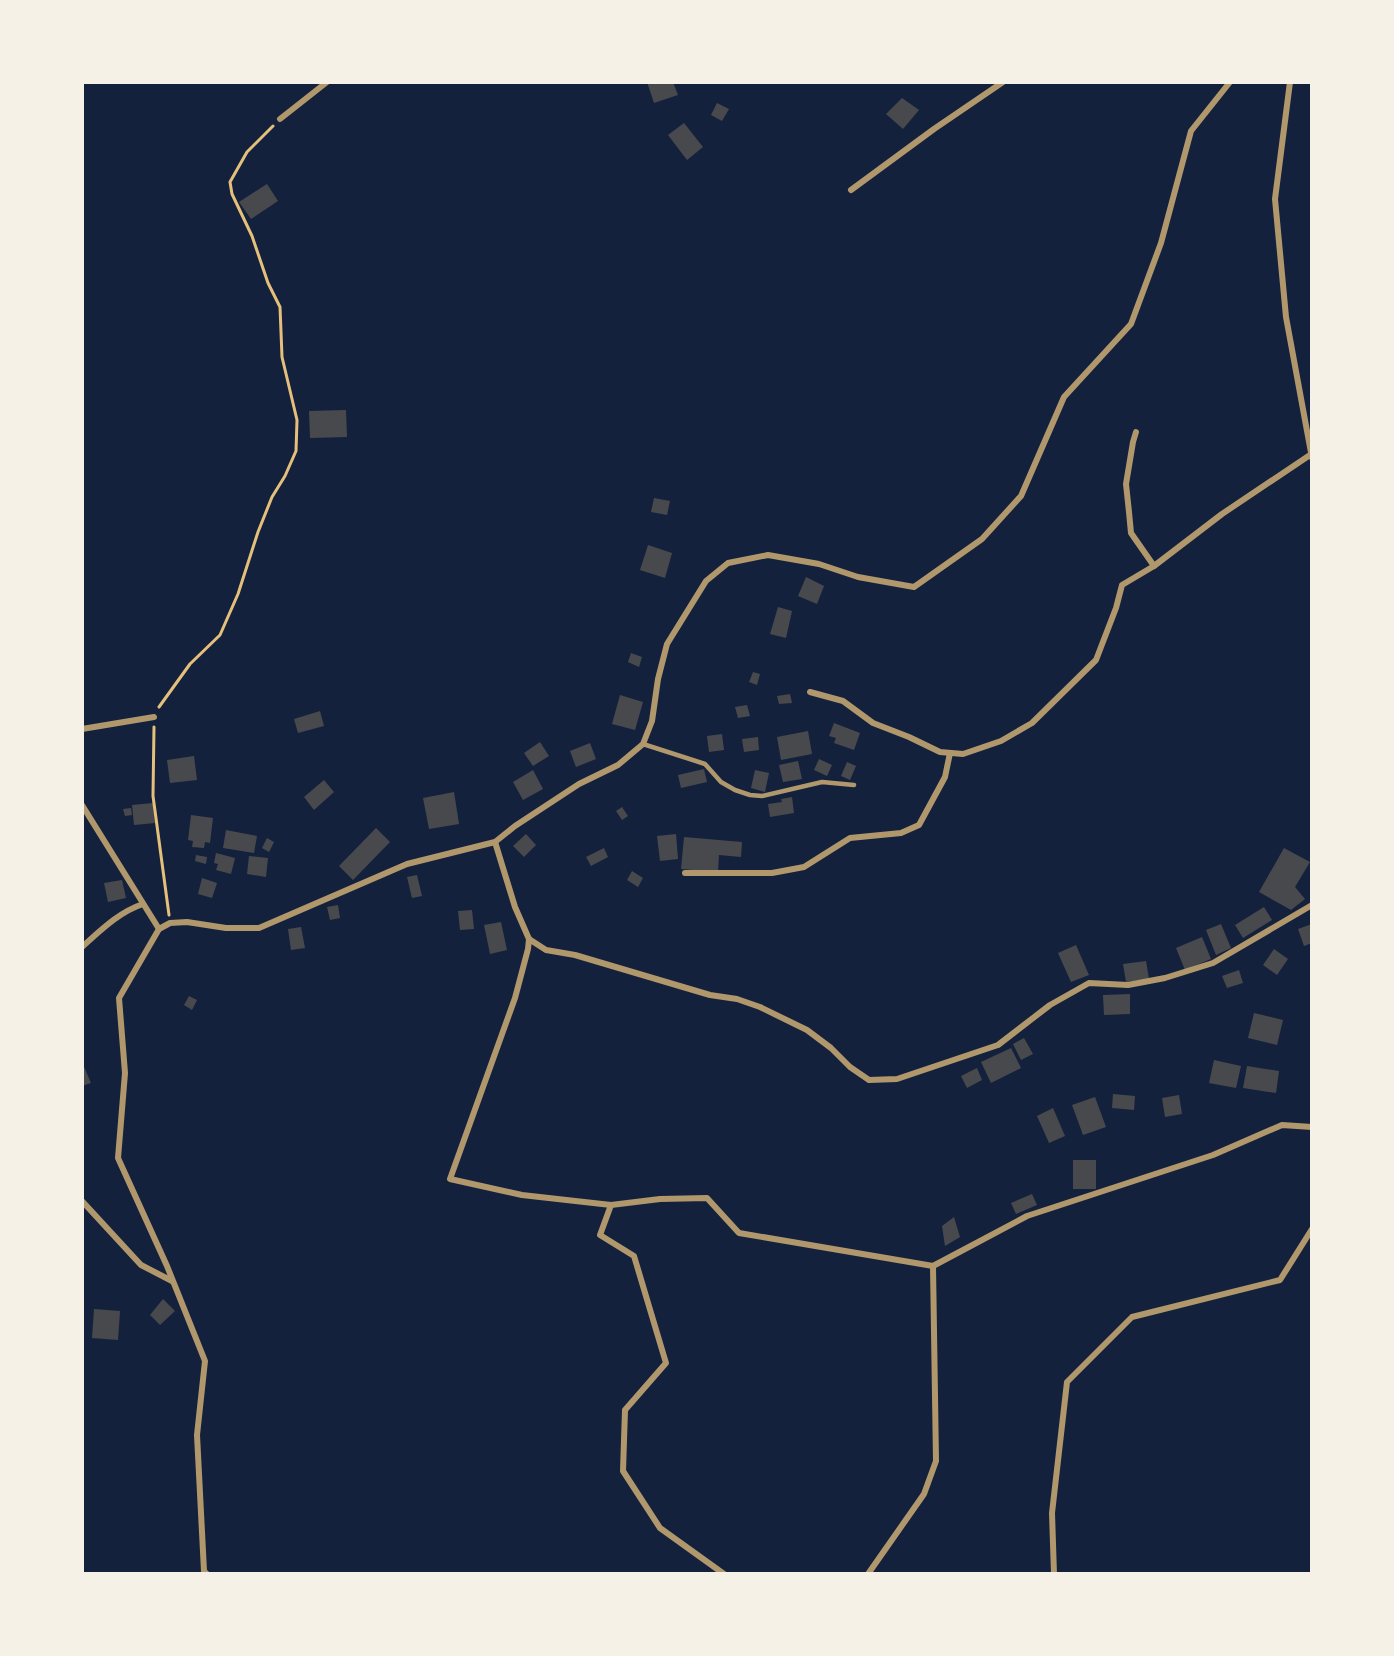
<svg xmlns="http://www.w3.org/2000/svg" width="1394" height="1656" font-family="Manrope,sans-serif">
<style>
.building{fill:#48494c}
.lines{fill:none;stroke-linecap:round;stroke-linejoin:round}
.path{stroke:#e5c07b;stroke-width:3}
.service{stroke:#b1986c;stroke-width:4.5}
.minor{stroke:#b1986c;stroke-width:6}
</style>
<rect width="100%" height="100%" fill="#14213d"/>
<g class="building">
<path d="M647,82h26l5,13 -24,8z"/>
<path d="M902,98l17,12 -16,19 -17,-15z"/>
<path d="M717,103l12,6 -7,12 -11,-6z"/>
<path d="M684,123l19,24 -16,13 -19,-25z"/>
<path d="M267,184l11,17 -27,18 -12,-17z"/>
<path d="M346,410l1,27 -37,1 -1,-27z"/>
<path d="M654,498l16,3 -3,14 -16,-3z"/>
<path d="M648,545l24,8 -7,25 -25,-8z"/>
<path d="M806,577l18,9 -7,18 -19,-8z"/>
<path d="M778,607l14,4 -6,27 -16,-4z"/>
<path d="M631,653l11,4 -3,10 -11,-5z"/>
<path d="M753,672l7,2 -3,11 -8,-3z"/>
<path d="M790,694l2,9 -13,1 -2,-8z"/>
<path d="M620,695l23,7 -8,28 -23,-6z"/>
<path d="M747,705l3,11 -12,2 -3,-11z"/>
<path d="M320,711l4,15 -26,7 -4,-14z"/>
<path d="M834,723l26,10 -6,17 -20,-7 2,-5 -7,-2z"/>
<path d="M808,731l4,23 -31,6 -4,-23z"/>
<path d="M722,734l2,16 -15,2 -2,-16z"/>
<path d="M758,737l1,13 -15,2 -2,-13z"/>
<path d="M540,742l9,14 -16,10 -9,-13z"/>
<path d="M590,743l6,16 -20,8 -6,-16z"/>
<path d="M194,756l3,24 -27,3 -3,-23z"/>
<path d="M819,759l13,6 -5,11 -13,-6z"/>
<path d="M798,761l4,18 -19,3 -4,-17z"/>
<path d="M847,762l9,4 -6,14 -9,-4z"/>
<path d="M704,769l3,13 -26,6 -3,-13z"/>
<path d="M533,770l10,19 -20,11 -10,-18z"/>
<path d="M755,770l14,3 -4,19 -14,-4z"/>
<path d="M324,780l10,12 -20,18 -10,-13z"/>
<path d="M454,792l5,32 -30,5 -6,-31z"/>
<path d="M792,797l2,16 -24,4 -2,-13 14,-2 -1,-3z"/>
<path d="M153,803l2,20 -21,2 -2,-20z"/>
<path d="M622,807l6,9 -6,4 -6,-9z"/>
<path d="M131,808l1,7 -7,1 -2,-7z"/>
<path d="M191,815l22,3 -3,25 -5,-1 -1,6 -12,-1 1,-6 -5,-1z"/>
<path d="M376,828l14,14 -37,38 -14,-14z"/>
<path d="M226,830l31,6 -3,17 -31,-5z"/>
<path d="M526,834l10,11 -12,12 -11,-11z"/>
<path d="M676,834l2,25 -18,2 -3,-25z"/>
<path d="M684,837l58,5 -1,15 -22,-2 -1,17 -37,-3z"/>
<path d="M267,838l7,4 -5,10 -7,-4z"/>
<path d="M604,848l4,9 -17,9 -5,-9z"/>
<path d="M1284,848l26,14 -15,25 10,12 -14,11 -32,-18z"/>
<path d="M216,853l19,5 -4,16 -15,-4 2,-6 -4,-1z"/>
<path d="M196,855l11,2 -1,7 -11,-3z"/>
<path d="M249,856l19,2 -2,19 -19,-3z"/>
<path d="M632,871l11,7 -5,9 -11,-7z"/>
<path d="M417,875l5,21 -10,2 -5,-21z"/>
<path d="M202,878l15,5 -5,15 -14,-4z"/>
<path d="M122,880l4,18 -18,4 -4,-19z"/>
<path d="M338,905l2,13 -10,2 -3,-13z"/>
<path d="M1264,907l8,13 -29,18 -8,-13z"/>
<path d="M472,910l2,19 -14,1 -2,-19z"/>
<path d="M501,922l6,28 -17,4 -6,-29z"/>
<path d="M1221,924l10,24 -15,7 -10,-25z"/>
<path d="M1312,924v19l-8,3 -6,-17z"/>
<path d="M301,927l4,21 -14,2 -3,-21z"/>
<path d="M1202,937l9,22 -26,11 -9,-22z"/>
<path d="M1076,945l13,30 -18,7 -13,-29z"/>
<path d="M1274,949l14,10 -11,16 -14,-10z"/>
<path d="M1146,961l3,18 -23,3 -3,-18z"/>
<path d="M1239,970l4,13 -16,5 -5,-12z"/>
<path d="M1130,994v20l-26,1 -1,-20z"/>
<path d="M189,996l8,4 -5,10 -8,-5z"/>
<path d="M1254,1013l29,7 -6,25 -29,-7z"/>
<path d="M1024,1038l9,16 -12,6 -8,-16z"/>
<path d="M1011,1048l10,20 -30,15 -10,-21z"/>
<path d="M1214,1060l27,6 -5,22 -27,-5z"/>
<path d="M82,1062l9,21 -9,3z"/>
<path d="M1247,1066l32,5 -3,22 -33,-5z"/>
<path d="M977,1068l5,12 -15,8 -6,-12z"/>
<path d="M1113,1094l22,2 -1,14 -22,-2z"/>
<path d="M1179,1095l3,19 -17,3 -3,-19z"/>
<path d="M1095,1097l11,30 -23,8 -11,-30z"/>
<path d="M1053,1108l12,28 -16,7 -12,-27z"/>
<rect x="1073" y="1160" width="23" height="29"/>
<path d="M1032,1194l5,11 -21,9 -5,-11z"/>
<path d="M954,1217l6,20 -15,9 -3,-20z"/>
<path d="M163,1299l12,12 -15,14 -10,-10z"/>
<path d="M94,1309l26,2 -2,29 -26,-2z"/>
</g>
<g class="lines">
<g class="path">
<path d="M159,707l31,-43 30,-29 18,-41 20,-62 14,-35 13,-21 11,-25 1,-31 -15,-63 -2,-50 -12,-24 -16,-47 -20,-42 -2,-12 17,-30 26,-26"/>
<path d="M154,727l-1,69 16,119"/>
</g>
<path class="service" d="M643,744l62,20 16,18 14,8 15,5 12,1 60,-14 32,3"/>
<g class="minor">
<path d="M1290,82l-15,117 11,118 26,141"/>
<path d="M280,119l47,-37"/>
<path d="M851,190l83,-61 69,-47"/>
<path d="M1136,432l-3,10 -7,42 3,28 2,21 23,33"/>
<path d="M810,692l33,9 30,22 36,14 31,15 23,2 38,-13 31,-18 64,-63 20,-52 6,-23 32,-19 68,-52 88,-59"/>
<path d="M82,729l72,-12"/>
<path d="M82,805l77,124"/>
<path d="M495,842l20,65 14,32 17,11 29,5 135,40 27,4 23,8 47,23 24,18 19,19 19,13 28,-1 101,-34 52,-40 39,-22 39,2 37,-7 48,-15 99,-58"/>
<path d="M685,873h87l32,-6 46,-29 51,-5 18,-8 26,-48 5,-24"/>
<path d="M529,939l-1,10 -13,49 -65,181 72,16 89,10 49,-6 47,-1 32,35 194,33 94,-50 186,-61 69,-30 30,2"/>
<path d="M82,947c19,-17 37,-35 61,-43"/>
<path d="M82,1201l59,64 31,16"/>
<path d="M611,1205l-11,30 34,21 32,107 -41,47 -2,61 37,57 64,46"/>
<path d="M207,1574l-3,-3 -7,-136 8,-74 -38,-95 -49,-108 7,-85 -6,-75 40,-69 11,-6 17,-1 39,6h33l148,-64 88,-22 20,-16 64,-42 39,-19 25,-21 9,-23 6,-42 9,-35 39,-63 22,-18 40,-8 51,9 39,13 56,10 68,-48 39,-43 43,-99 67,-73 30,-81 30,-112 39,-49"/>
<path d="M868,1574l56,-80 12,-33 -3,-195"/>
<path d="M1054,1574l-2,-61 15,-131 65,-65 148,-37 32,-51"/>
</g>
</g>
<rect width="1394" height="1656" fill="none" stroke="#f6f1e7" stroke-width="168"/>
</svg>
